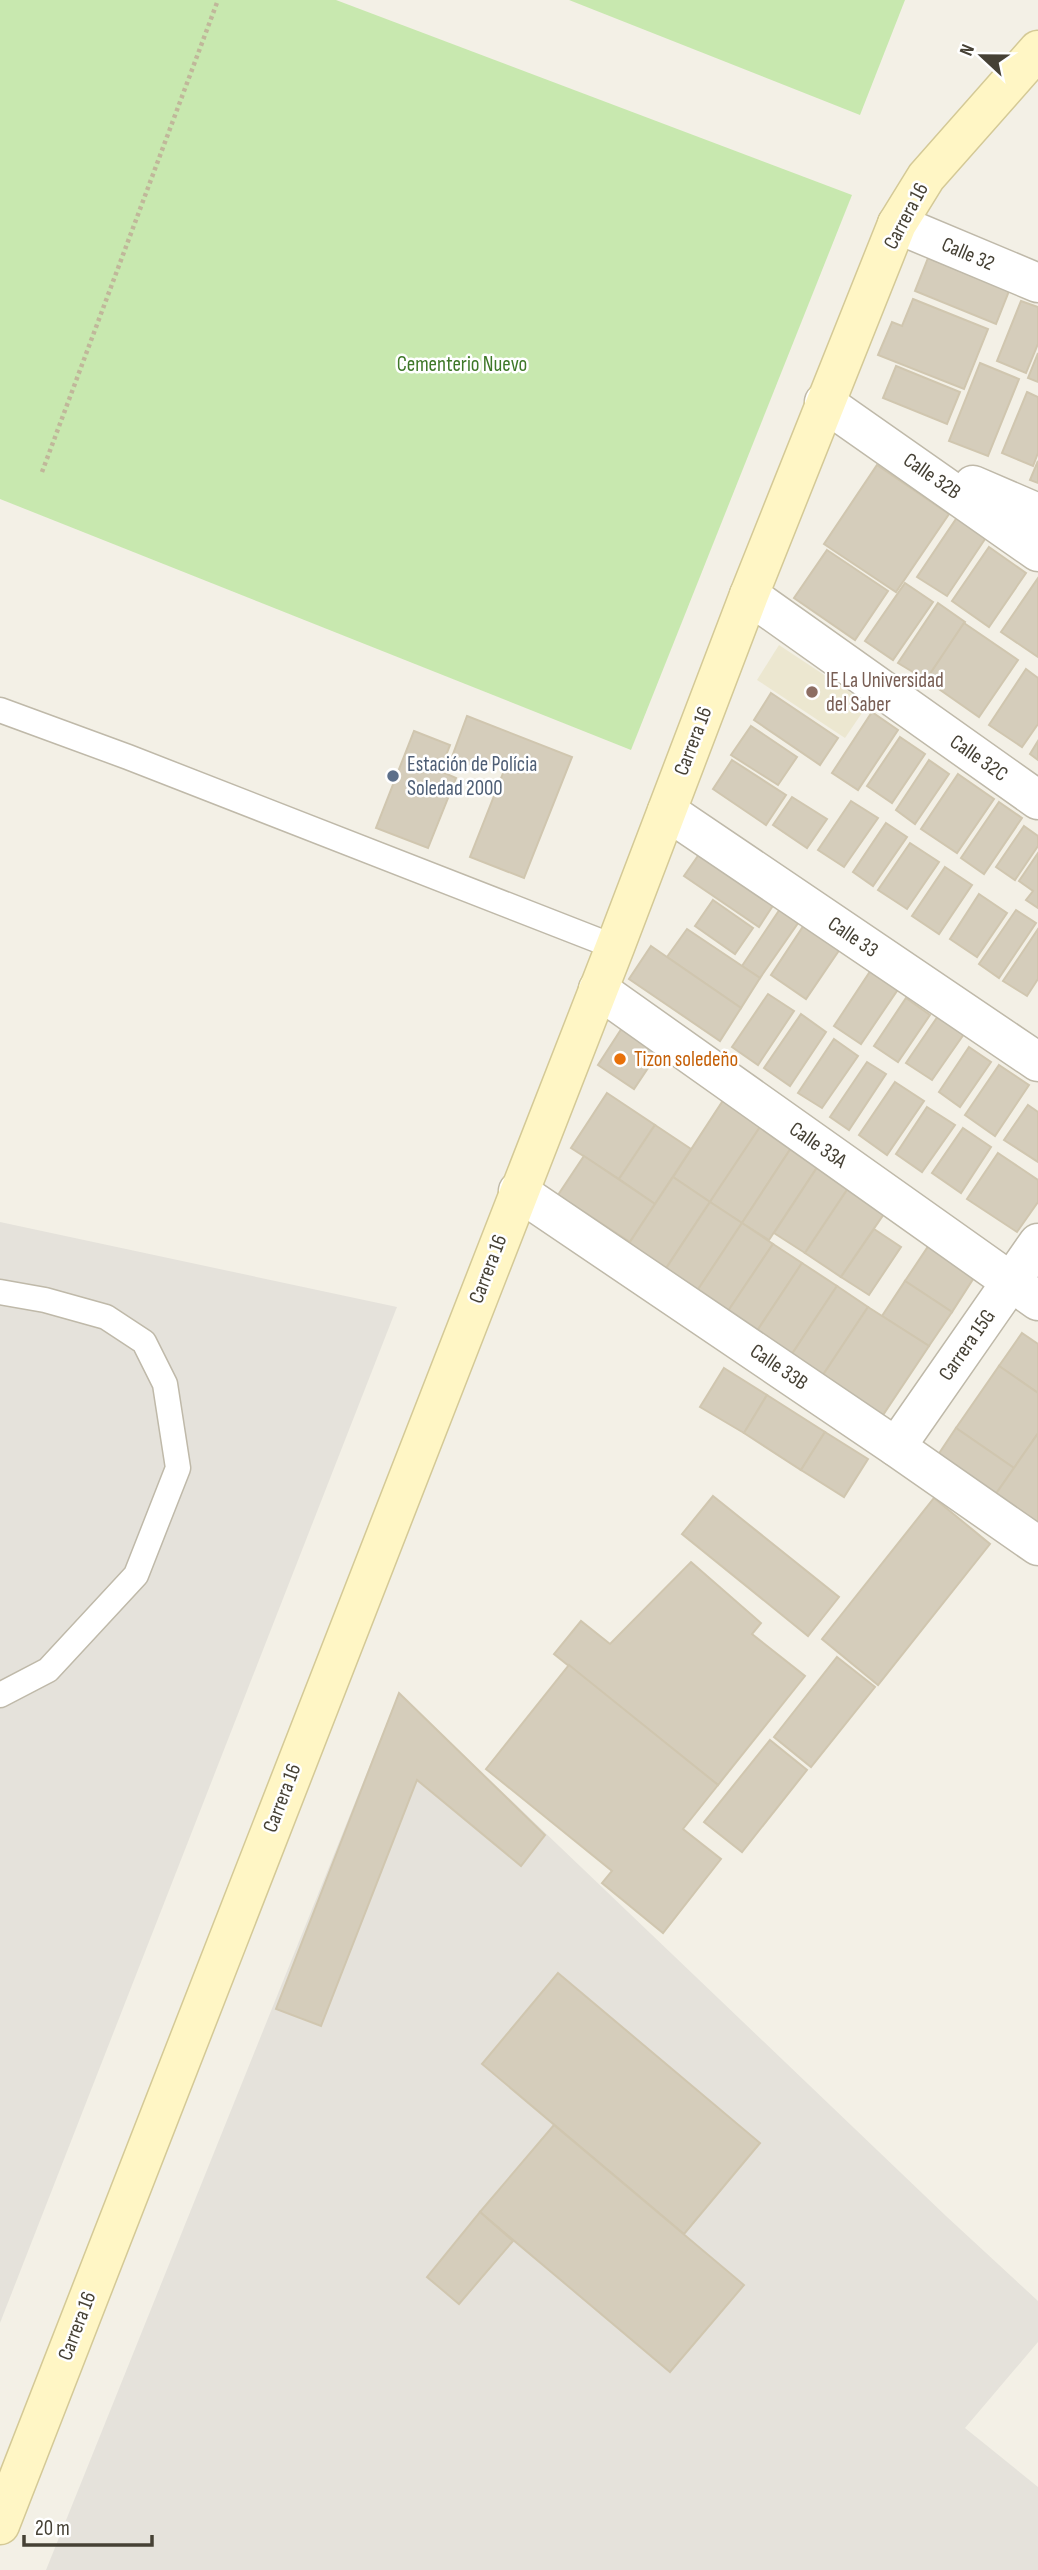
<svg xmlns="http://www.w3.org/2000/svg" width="1038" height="2570" font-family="'Sofia Sans Condensed',sans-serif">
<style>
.industrial{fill:#e5e2db}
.education{fill:#ece7d0}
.green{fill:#c8e8af}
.building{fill:#d5cdbb;stroke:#d0c6af;stroke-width:2}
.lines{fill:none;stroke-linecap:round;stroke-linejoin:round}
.lane-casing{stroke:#bfb9a9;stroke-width:27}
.street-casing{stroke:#bfb9a9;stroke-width:41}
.secondary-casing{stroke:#d4c996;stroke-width:41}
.path{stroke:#c0b79a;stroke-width:4.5;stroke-dasharray:3.5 3.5;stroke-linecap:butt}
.lane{stroke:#fff;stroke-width:24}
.street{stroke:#fff;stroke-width:38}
.secondary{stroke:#fff6c5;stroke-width:38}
.education-dot{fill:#8d6e63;stroke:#fff;stroke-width:2.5}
.service-dot{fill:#5c6f8a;stroke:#fff;stroke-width:2.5}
.food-dot{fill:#e8710a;stroke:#fff;stroke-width:2.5}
.labels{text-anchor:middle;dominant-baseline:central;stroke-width:5;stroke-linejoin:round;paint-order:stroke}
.street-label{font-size:21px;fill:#464135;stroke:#fff}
.park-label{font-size:21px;fill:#3e7828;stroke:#fff}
.education-label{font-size:21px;fill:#785e54;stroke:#fff;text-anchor:start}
.service-label{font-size:21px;fill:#4e5e75;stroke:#fff;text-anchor:start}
.food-label{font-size:21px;fill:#c56008;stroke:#fff;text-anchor:start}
</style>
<rect width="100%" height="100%" fill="#f3f0e6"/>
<g class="industrial">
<path d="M0,1222l397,85 -397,1016z"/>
<path d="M399,1693l547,523 92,85v41l-73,86 73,59v83h-992z"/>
</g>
<path class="education" d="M779,645l89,59 -23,34 -88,-58z"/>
<g class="green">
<path d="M0,0h336l516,195 -221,555 -631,-251z"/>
<path d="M569,0h336l-45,115z"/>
</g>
<g class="building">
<path d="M928,258l81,33 -13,33 -81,-33z"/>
<path d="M913,299l75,30 -24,60 -86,-34 14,-33 10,4z"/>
<path d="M1021,301l17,6v37l-12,29 -29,-12z"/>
<path d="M1038,353v29l-10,-4z"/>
<path d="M980,363l39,16 -31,77 -39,-15z"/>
<path d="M896,366l64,26 -13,32 -64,-26z"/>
<path d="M1027,392l11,5v56l-5,13 -31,-13z"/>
<path d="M1038,461v22l-8,-3z"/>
<path d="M877,465l72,49 -53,78 -72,-48z"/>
<path d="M958,516l29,20 -40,60 -30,-19z"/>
<path d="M989,547l37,26 -37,54 -37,-26z"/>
<path d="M827,550l61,41 -33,49 -61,-42z"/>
<path d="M1038,578v79l-37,-25z"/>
<path d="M905,583l28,19 -40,58 -28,-19z"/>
<path d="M938,603l27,19 -39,58 -28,-17z"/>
<path d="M964,623l54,37 -39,57 -53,-37z"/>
<path d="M1026,669l12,9v46l-16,23 -33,-22z"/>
<path d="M771,693l67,45 -18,27 -66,-45z"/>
<path d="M872,712l26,18 -40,60 -26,-17z"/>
<path d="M467,716l105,41 -48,121 -54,-21 37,-94 -58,2z"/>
<path d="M751,726l46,31 -19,28 -47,-30z"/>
<path d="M414,731l36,14 -10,26 16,7 -28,70 -52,-20z"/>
<path d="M900,737l25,17 -33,49 -25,-17z"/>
<path d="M1038,741v19l-8,-6z"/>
<path d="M732,760l54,35 -20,30 -53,-36z"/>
<path d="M929,760l20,14 -34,50 -19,-14z"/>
<path d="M958,774l36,25 -37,54 -36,-24z"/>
<path d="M792,797l35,22 -20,29 -34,-23z"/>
<path d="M851,801l27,17 -34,49 -26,-17z"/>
<path d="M999,802l23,16 -38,56 -23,-16z"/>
<path d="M886,823l21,14 -34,49 -20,-14z"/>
<path d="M1024,826l14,10v10l-23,34 -19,-13z"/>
<path d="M910,843l29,19 -32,47 -29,-19z"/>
<path d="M700,853l74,51 -15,23 -75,-51z"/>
<path d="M1038,853v55l-12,-8 7,-9 -14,-10z"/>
<path d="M945,867l27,18 -33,49 -27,-18z"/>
<path d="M979,894l28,19 -30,44 -27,-18z"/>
<path d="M713,900l40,28 -18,26 -40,-28z"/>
<path d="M784,903l19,13 -43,62 -18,-12z"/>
<path d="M1016,910l20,13 -37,55 -20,-14z"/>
<path d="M806,922l36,24 -36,53 -35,-24z"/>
<path d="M687,929l73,49 -19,30 -74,-51z"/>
<path d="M1038,929v50l-11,17 -24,-15z"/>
<path d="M651,946l90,62 -21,33 -91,-62z"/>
<path d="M873,967l28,18 -40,59 -27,-18z"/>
<path d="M768,994l26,17 -36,54 -26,-18z"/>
<path d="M906,998l24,17 -32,47 -24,-16z"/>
<path d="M801,1014l25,18 -36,54 -26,-18z"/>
<path d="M938,1016l26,18 -32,46 -26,-17z"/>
<path d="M622,1028l36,25 -24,36 -36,-24z"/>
<path d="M834,1039l24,17 -36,52 -24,-15z"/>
<path d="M969,1047l22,15 -31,45 -21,-15z"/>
<path d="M867,1062l19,12 -37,56 -19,-13z"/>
<path d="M999,1065l30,20 -34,51 -30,-21z"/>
<path d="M895,1082l29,19 -37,54 -28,-20z"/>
<path d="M607,1093l48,32 -36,54 -48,-31z"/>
<path d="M724,1099l38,25 -52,78 -37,-25z"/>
<path d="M1028,1105l10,7v50l-34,-22z"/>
<path d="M927,1107l28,18 -33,47 -26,-18z"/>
<path d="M762,1124l31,21 -51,78 -32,-21z"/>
<path d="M655,1125l36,24 -36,55 -36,-25z"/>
<path d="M963,1128l28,19 -30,46 -29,-20z"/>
<path d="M793,1145l27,18 -51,77 -27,-17z"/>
<path d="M998,1153l40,27v22l-21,30 -50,-33z"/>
<path d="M584,1156l71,48 -25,38 -72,-47z"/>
<path d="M820,1163l31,21 -46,69 -31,-20z"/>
<path d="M673,1177l37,25 -51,77 -37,-25z"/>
<path d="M851,1184l37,24 -47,69 -36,-24z"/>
<path d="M710,1202l32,21 -51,77 -32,-21z"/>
<path d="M742,1223l31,21 -51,76 -31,-20z"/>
<path d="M874,1229l27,18 -32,48 -28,-18z"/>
<path d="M931,1242l46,31 -25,39 -47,-31z"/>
<path d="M773,1244l29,19 -51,77 -29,-20z"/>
<path d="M802,1263l35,23 -51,77 -35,-23z"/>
<path d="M905,1281l47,31 -23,34 -47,-30z"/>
<path d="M837,1286l31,21 -51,77 -31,-21z"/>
<path d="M868,1307l61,39 -52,78 -60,-40z"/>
<path d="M1022,1333l16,11v49l-39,-27z"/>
<path d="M999,1366l39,27v40l-24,35 -58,-40z"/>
<path d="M724,1368l43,27 -23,38 -44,-26z"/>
<path d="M767,1395l58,37 -24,38 -57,-37z"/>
<path d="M956,1428l58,40 -21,30 -57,-40z"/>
<path d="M825,1432l43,27 -24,38 -43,-27z"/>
<path d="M1037,1435l1,1v93l-45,-31z"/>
<path d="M713,1496l126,101 -31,39 -126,-102z"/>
<path d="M934,1498l56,46 -112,141 -56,-46z"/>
<path d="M691,1562l70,61 -9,11 53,42 -87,109 -164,-131 27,-33 29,23z"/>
<path d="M837,1657l38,30 -64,80 -37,-30z"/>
<path d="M569,1665l149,120 -35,44 38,30 -58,74 -61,-50 10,-12 -126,-102z"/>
<path d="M399,1693l146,142 -24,31 -104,-86 -96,246 -45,-17z"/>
<path d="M770,1740l37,30 -65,82 -38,-30z"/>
<path d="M558,1973l202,170 -76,91 -202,-170z"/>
<path d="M554,2125l190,160 -74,87 -190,-160z"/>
<path d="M480,2212l33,29 -54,63 -32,-27z"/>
</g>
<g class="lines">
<g class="lane-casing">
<g id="lane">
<path d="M0,710l128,47 487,190"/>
<path d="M0,1292l45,8 61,17 38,25 21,42 13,84 -42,107 -88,95 -48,25"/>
</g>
</g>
<g class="street-casing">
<g id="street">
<path d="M897,224l141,59"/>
<path d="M824,402l214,150"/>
<path d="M973,485l65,28"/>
<path d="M749,595l289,205"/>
<path d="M667,811l371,251"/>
<path d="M598,989l440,312"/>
<path d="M518,1191l378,256 142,99"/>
<path d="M896,1447l142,-204"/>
</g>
</g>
<g class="secondary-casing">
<path id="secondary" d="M0,2525l615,-1578 134,-352 148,-371 29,-47 112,-127"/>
</g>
<path class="path" d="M42,472l176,-472"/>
<use href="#lane" class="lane"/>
<use href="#street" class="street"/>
<use href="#secondary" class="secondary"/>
</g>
<circle class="education-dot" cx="812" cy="692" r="7"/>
<circle class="service-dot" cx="393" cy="776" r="7"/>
<circle class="food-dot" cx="620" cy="1059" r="7"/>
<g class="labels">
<g class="street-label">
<text transform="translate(906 216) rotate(-62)">Carrera 16</text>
<text transform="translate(968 254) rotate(23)">Calle 32</text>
<text transform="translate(932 476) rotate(35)">Calle 32B</text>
<text transform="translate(693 741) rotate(-69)">Carrera 16</text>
<text transform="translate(979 758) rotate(35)">Calle 32C</text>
<text transform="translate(853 937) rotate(34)">Calle 33</text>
<text transform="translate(818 1145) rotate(35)">Calle 33A</text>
<text transform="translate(488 1269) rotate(-69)">Carrera 16</text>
<text transform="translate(967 1345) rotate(-55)">Carrera 15G</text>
<text transform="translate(779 1367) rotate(34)">Calle 33B</text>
<text transform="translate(282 1798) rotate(-69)">Carrera 16</text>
<text transform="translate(77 2326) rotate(-69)">Carrera 16</text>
</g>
<g class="park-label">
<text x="462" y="364">Cementerio Nuevo</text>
</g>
<g class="education-label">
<text x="826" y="680">IE La Universidad<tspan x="826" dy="24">del Saber</tspan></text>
</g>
<g class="service-label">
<text x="407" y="764">Estación de Polícia<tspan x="407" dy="24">Soledad 2000</tspan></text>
</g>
<g class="food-label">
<text x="634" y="1059">Tizon soledeño</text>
</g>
</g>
<g transform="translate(982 56) rotate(292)" stroke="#ffffff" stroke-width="5" paint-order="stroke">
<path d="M0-5L12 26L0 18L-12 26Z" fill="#464135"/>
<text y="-10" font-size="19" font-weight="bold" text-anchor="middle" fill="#464135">N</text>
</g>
<path d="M24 2535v10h128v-10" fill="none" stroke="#464135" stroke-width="3.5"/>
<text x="35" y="2535" font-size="21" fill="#464135" stroke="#ffffff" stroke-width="5" paint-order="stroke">20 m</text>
</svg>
